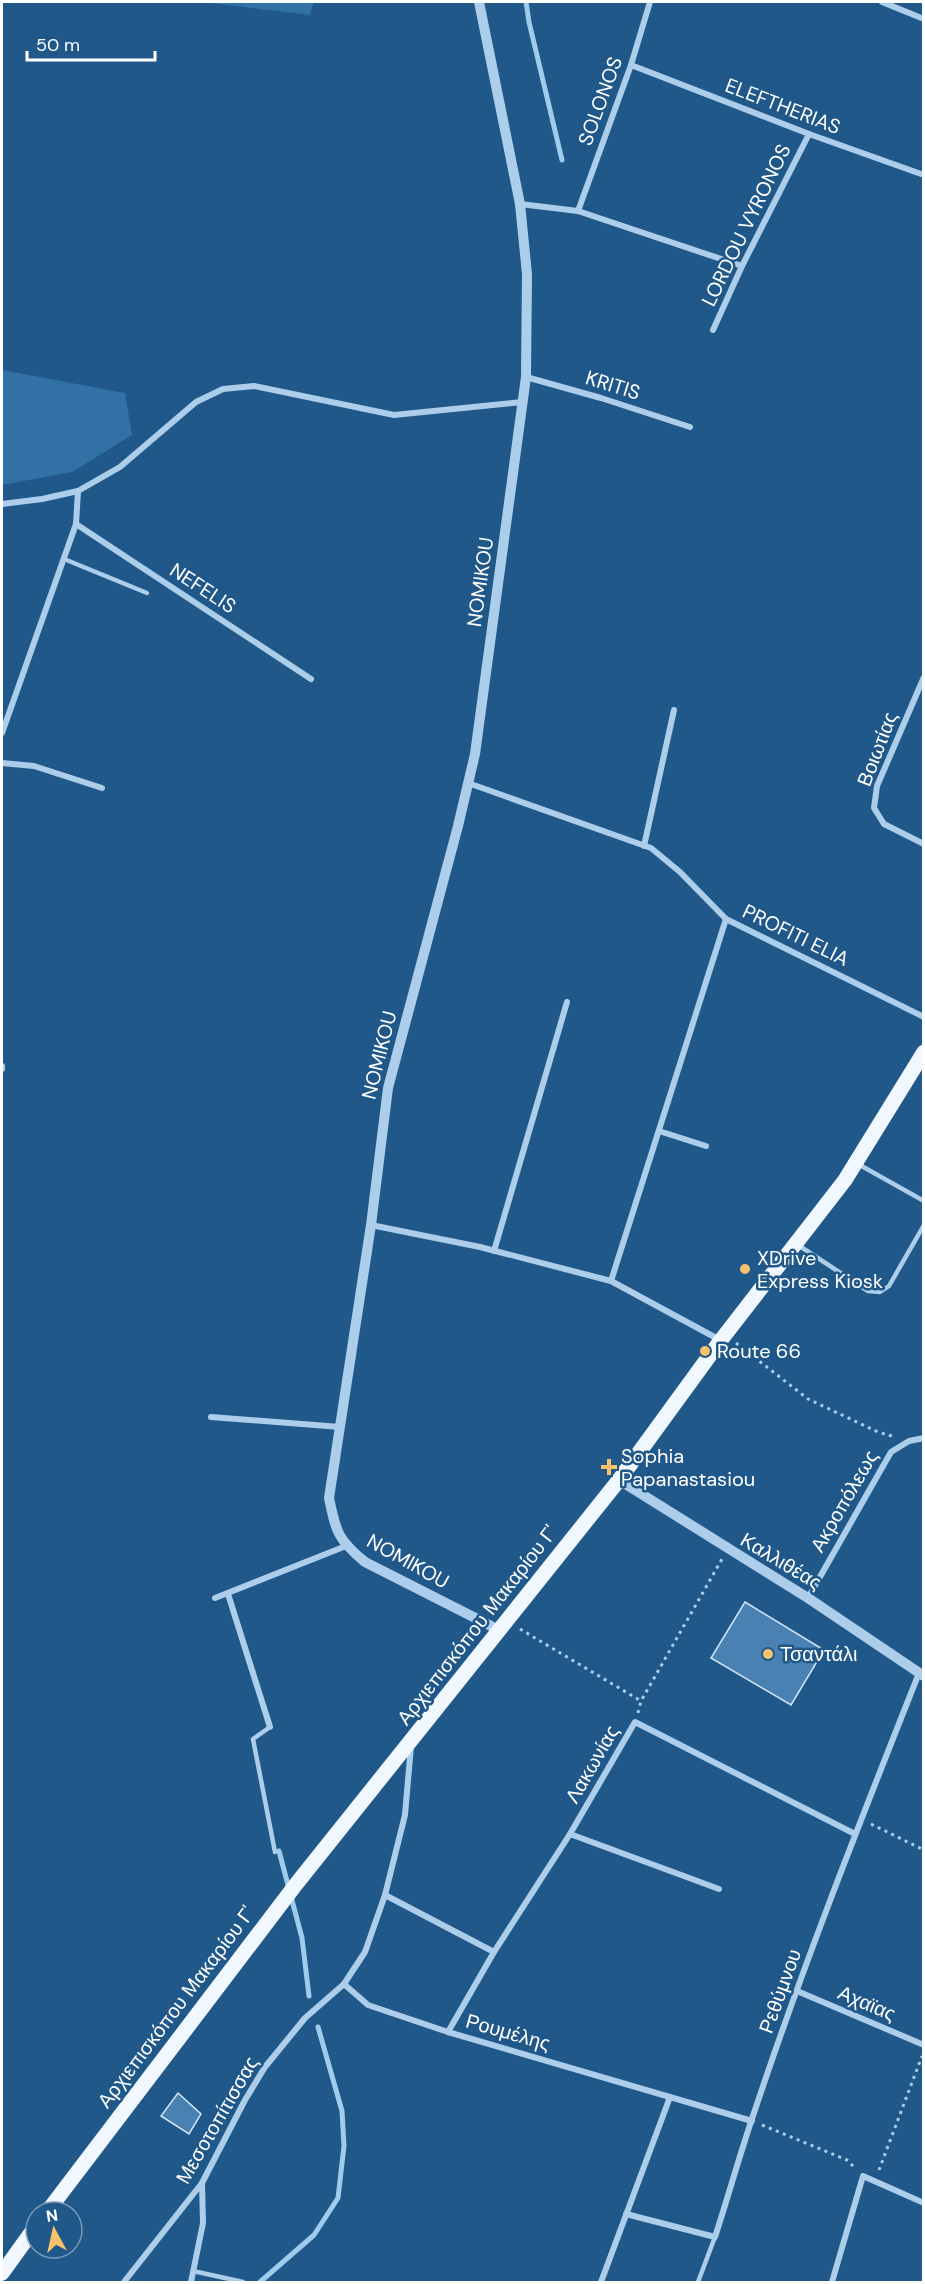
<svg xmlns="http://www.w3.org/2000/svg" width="925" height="2284" font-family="'DM Sans',sans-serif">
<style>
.green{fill:#3171a5}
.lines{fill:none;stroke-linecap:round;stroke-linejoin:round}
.stream{stroke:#9fcbec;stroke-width:5}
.building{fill:#4982b2;stroke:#d1e6f8;stroke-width:1.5}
.path{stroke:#acceeb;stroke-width:3;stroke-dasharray:3 4.5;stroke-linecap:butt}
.service{stroke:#acceeb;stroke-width:4.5}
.minor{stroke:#acceeb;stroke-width:6}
.tertiary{stroke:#acceeb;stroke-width:10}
.primary{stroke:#f0f7fe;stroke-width:15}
.poi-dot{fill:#f8c26c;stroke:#20588a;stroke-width:2}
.labels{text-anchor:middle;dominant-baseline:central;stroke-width:5;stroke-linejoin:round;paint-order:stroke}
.street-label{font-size:20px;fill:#fff;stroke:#20588a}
.poi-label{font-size:20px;fill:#fff;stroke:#20588a;text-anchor:start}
</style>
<rect width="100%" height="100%" fill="#20588a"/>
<g class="green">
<path d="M203,2h111l-4,13z"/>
<path d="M2,370l123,23 7,42 -60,37 -70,13z"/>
</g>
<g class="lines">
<g class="stream">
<path d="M526,2l3,20 33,138"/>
<path d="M279,1851l23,87 7,58"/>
<path d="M260,2282l54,-47 24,-37 6,-52 -2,-35 -24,-84"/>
</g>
</g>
<g class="building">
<path d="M745,1602l79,48 -33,55 -80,-47z"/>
<path d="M178,2093l23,21 -12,20 -28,-18z"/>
</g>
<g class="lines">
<g class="path">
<path d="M736,1343l72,56 70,33 17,5"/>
<path d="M520,1629l121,72"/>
<path d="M638,1713l3,-12 81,-142"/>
<path d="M871,1824l53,26"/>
<path d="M762,2125l85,35 9,9"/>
<path d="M879,2170l43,-114"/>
</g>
<g class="service">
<path d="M64,559l83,34"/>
<path d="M858,1164l66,37"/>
<path d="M798,1245l70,46 12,1 9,-6 35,-61"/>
<path d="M270,1727l-17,12 22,113"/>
<path d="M193,2271l50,11"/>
<path d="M698,2282l17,-45"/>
</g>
<g class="minor">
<path d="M882,2l42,17"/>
<path d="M631,65l178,69 115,41"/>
<path d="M520,204l58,7 164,55"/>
<path d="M578,211l53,-146 19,-63"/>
<path d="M713,330l29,-64 67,-132"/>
<path d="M526,377l75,21 89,29"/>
<path d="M2,504l40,-5 36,-8 42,-24 76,-65 27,-13 31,-3 140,29 128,-13"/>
<path d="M76,524l235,155"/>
<path d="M924,677l-47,109 -3,22 10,16 40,20"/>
<path d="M2,733l74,-209 2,-33"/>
<path d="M2,763l32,3 68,22"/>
<path d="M468,783l183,65 29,24 46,47 198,98"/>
<path d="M644,846l30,-136"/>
<path d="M2,1066v3"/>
<path d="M659,1131l47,15"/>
<path d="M371,1225l109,22 131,34 109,59"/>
<path d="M494,1251l73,-249"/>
<path d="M611,1281l115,-362"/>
<path d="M211,1417l129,10"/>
<path d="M228,1594l42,133"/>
<path d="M215,1598l131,-52"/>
<path d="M808,1598l83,-146 18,-11 15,-3"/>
<path d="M570,1834l149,55"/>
<path d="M385,1895l109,57"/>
<path d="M344,1984l24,21 80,27 304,89"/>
<path d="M797,1991l127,54"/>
<path d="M448,2032l46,-80 76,-118 65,-112 220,112"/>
<path d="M626,2214l89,23c14,-43 26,-87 41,-130 49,-147 106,-290 163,-434"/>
<path d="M124,2282l78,-99 43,-83 20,-33 40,-49 39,-34 21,-32 20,-57 20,-80 6,-69"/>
<path d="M191,2282l12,-59 -1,-40"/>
<path d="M601,2282l69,-185"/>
<path d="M832,2282l31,-106 61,27"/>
</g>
<g class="tertiary">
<path d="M479,2l41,202 7,70 -1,103 -51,377 -17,72 -70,262 -17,137 -42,273c7,34 9,42 36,64l134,68"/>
<path d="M619,1480l189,118 116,78"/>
</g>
<g class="primary">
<path d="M47,2212l250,-329 322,-403 102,-140 124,-160 79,-128"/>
<path d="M2,2273l34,-47"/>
</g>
</g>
<g class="poi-dot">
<circle cx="745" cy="1269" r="6"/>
<circle cx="705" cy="1351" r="6"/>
<path d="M606 1458h6v6h6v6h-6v6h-6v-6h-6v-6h6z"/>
<circle cx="768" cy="1654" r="6"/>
</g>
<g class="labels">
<g class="street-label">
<text transform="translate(600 101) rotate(-70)">SOLONOS</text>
<text transform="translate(783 106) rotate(21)">ELEFTHERIAS</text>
<text transform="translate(746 225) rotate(-64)">LORDOU VYRONOS</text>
<text transform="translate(613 385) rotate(17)">KRITIS</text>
<text transform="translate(480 582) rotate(-82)">NOMIKOU</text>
<text transform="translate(203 588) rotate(33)">NEFELIS</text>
<text transform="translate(877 749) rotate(-69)">Βοιωτίας</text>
<text transform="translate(796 935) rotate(26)">PROFITI ELIA</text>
<text transform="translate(379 1055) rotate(-76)">NOMIKOU</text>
<text transform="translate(844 1501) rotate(-60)">Ακροπόλεως</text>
<text transform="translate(408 1561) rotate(29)">NOMIKOU</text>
<text transform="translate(781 1561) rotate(31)">Καλλιθέας</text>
<text transform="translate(477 1625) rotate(-52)">Αρχιεπισκόπου Μακαρίου Γ'</text>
<text transform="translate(592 1764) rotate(-60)">Λακωνίας</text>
<text transform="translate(780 1991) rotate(-70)">Ρεθύμνου</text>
<text transform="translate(867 2003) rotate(23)">Αχαϊας</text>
<text transform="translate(176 2007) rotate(-53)">Αρχιεπισκόπου Μακαρίου Γ'</text>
<text transform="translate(508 2032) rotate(16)">Ρουμέλης</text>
<text transform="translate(217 2120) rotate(-60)">Μεσοτοπίτισσας</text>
</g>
<g class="poi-label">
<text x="757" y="1258">XDrive<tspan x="757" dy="23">Express Kiosk</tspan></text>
<text x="717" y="1351">Route 66</text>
<text x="621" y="1456">Sophia<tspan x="621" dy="23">Papanastasiou</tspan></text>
<text x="780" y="1654">Τσαντάλι</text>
</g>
</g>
<rect width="925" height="2284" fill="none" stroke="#ffffff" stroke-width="6"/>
<g transform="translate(54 2230) rotate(352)"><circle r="28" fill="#20588a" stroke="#799bb9" stroke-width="1.5"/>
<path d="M0-4.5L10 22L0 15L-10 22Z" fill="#f8c26c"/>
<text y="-9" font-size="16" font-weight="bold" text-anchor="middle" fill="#ffffff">N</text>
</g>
<path d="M27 51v9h128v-9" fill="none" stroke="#ffffff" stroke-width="3"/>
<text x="36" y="51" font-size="18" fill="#ffffff" stroke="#20588a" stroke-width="4.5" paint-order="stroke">50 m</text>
</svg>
